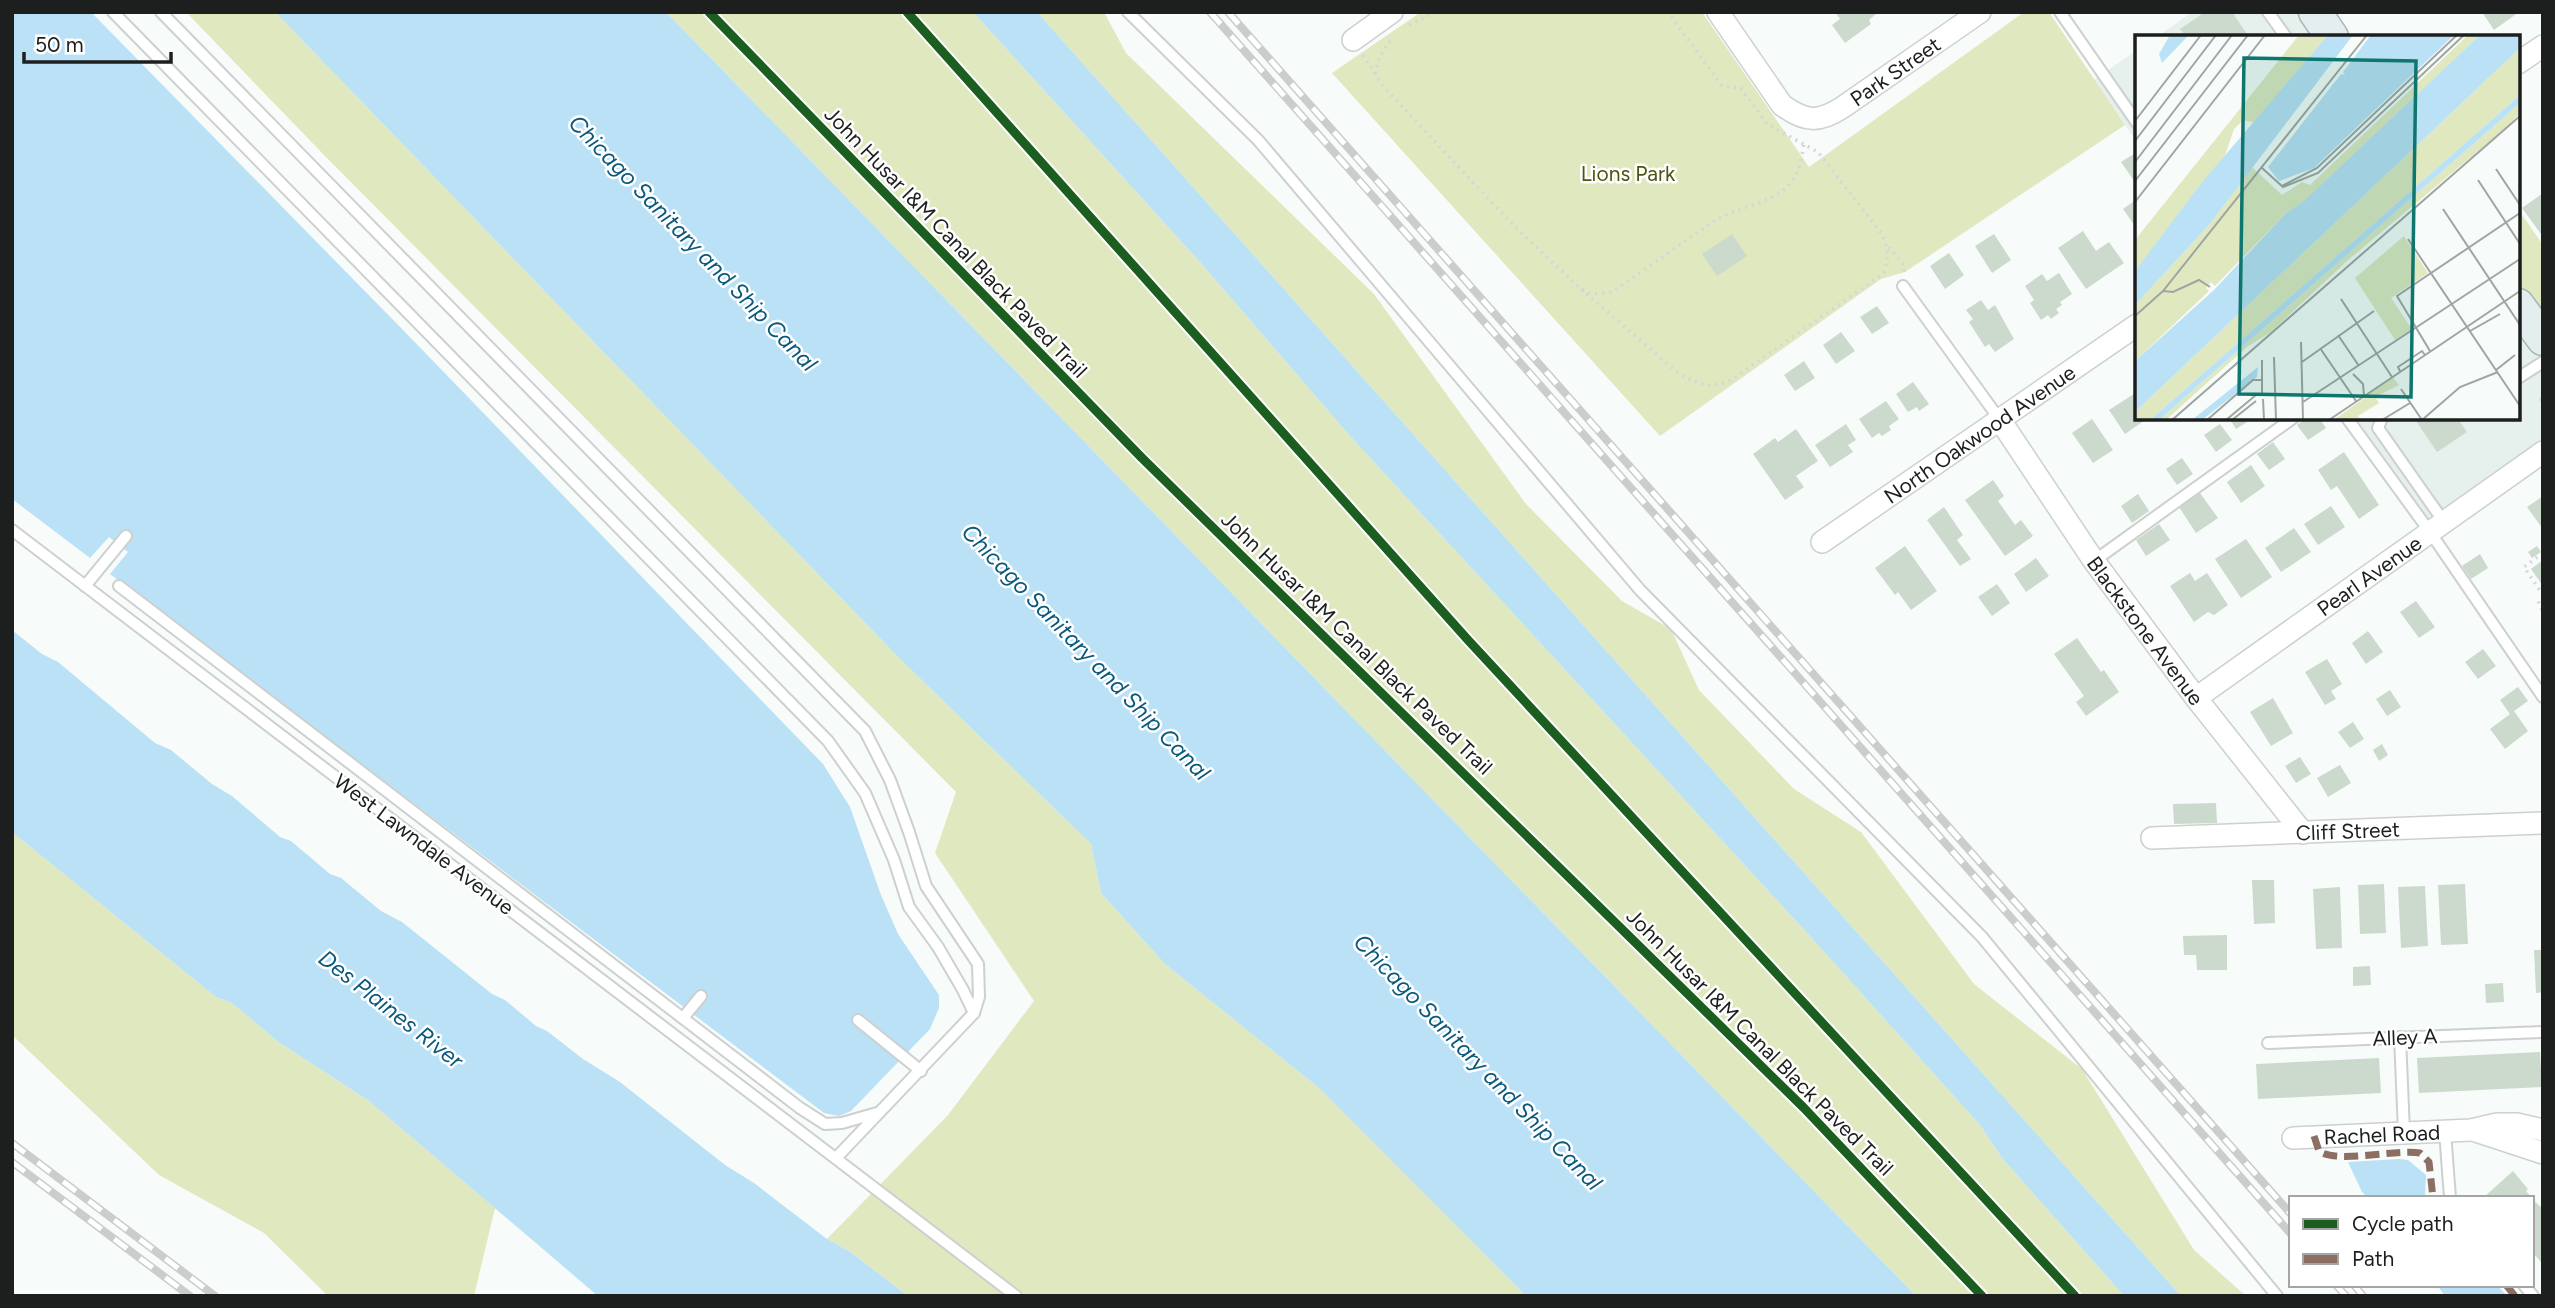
<svg xmlns="http://www.w3.org/2000/svg" width="2555" height="1308" font-family="Figtree,sans-serif">
<style>
.built{fill:#e6f0ec}
.green{fill:#e0e8c0}
.water{fill:#bbe1f6}
.building{fill:#cbdacd}
.lines{fill:none;stroke-linecap:round;stroke-linejoin:round}
.service-casing{stroke:#cdd0cf;stroke-width:14}
.minor-casing{stroke:#cdd0cf;stroke-width:24}
.primary-casing{stroke:#a4b5b5;stroke-width:35}
.path{stroke:#d5d6d5;stroke-width:3.5;stroke-dasharray:2 5;stroke-linecap:butt}
.service{stroke:#fefffe;stroke-width:10}
.minor{stroke:#fefffe;stroke-width:21}
.primary{stroke:#e5eeee;stroke-width:32}
.rail-casing{stroke:#cbcccb;stroke-width:8}
.rail{stroke:#fff;stroke-width:5;stroke-dasharray:16;stroke-linecap:butt}
.quiet{stroke:#8d6e63;stroke-width:7;stroke-dasharray:14 7;stroke-linecap:butt}
.cycleway-casing{stroke:#fff;stroke-width:13}
.cycleway{stroke:#1b5e20;stroke-width:9}
.labels{text-anchor:middle;dominant-baseline:central;stroke-width:5;stroke-linejoin:round;paint-order:stroke}
.street-label{font-size:21px;fill:#1d1f1f;stroke:#fff}
.park-label{font-size:21px;fill:#4d5512;stroke:#fff}
.water-label{font-size:23px;font-style:italic;fill:#0b597a;stroke:#fff}
.inset-road{fill:none;stroke:#a0a4a2;stroke-width:2}
.view{fill:#0f766e;fill-opacity:0.15;stroke:#0f766e;stroke-width:3.5}
.inset-edge{fill:none;stroke:#1d1f1f;stroke-width:3.5}
</style>
<rect width="100%" height="100%" fill="#f7fcfa"/>
<g class="built">
<path d="M2192,12h117l16,25h-168z"/>
<path d="M2137,50v92l-43,-62z"/>
<path d="M2518,316l25,35v108l-115,81 -90,-122h180z"/>
</g>
<g class="green">
<path d="M186,12h89l625,647 191,185 10,49 64,71 154,124 207,208h-618l-59,-45 -22,-12 121,-124 86,-114 -99,-148 21,-61 -632,-637z"/>
<path d="M666,12h307l226,249 151,175 458,498 172,191 22,33 122,138h-208z"/>
<path d="M1037,12h67l22,41 248,241 152,210 96,97 49,28 28,61 95,99 67,43 113,152 108,85 112,181 52,46h-65z"/>
<path d="M1421,12h281l107,155 215,-155h25l76,113 -220,147 -24,7 -221,157 -328,-363z"/>
<path d="M2518,209l25,36v84l-25,-35z"/>
<path d="M12,832l204,165 16,6 45,38 92,60 126,107 -21,88h-146l-64,-63 -105,-58 -147,-140z"/>
</g>
<g class="water">
<path d="M12,12h79l313,319 419,433 27,43 31,88 17,39 41,61v13l-9,21 -79,82 -12,5 -15,-3 -714,-539 18,-22 -19,-15 -19,21 -78,-59z"/>
<path d="M275,12h391l1250,1284h-390l-207,-208 -154,-124 -64,-71 -10,-49 -191,-185z"/>
<path d="M973,12h64l1144,1284h-57l-122,-138 -22,-33 -172,-191 -458,-498 -151,-175z"/>
<path d="M12,630l30,24 16,8 97,81 16,7 41,34 20,12 48,41 11,4 39,33 11,4 40,33 21,11 90,72 13,6 31,26 11,5 36,28 37,23 105,83 29,18 73,56 22,12 59,45h-310l-229,-195 -92,-60 -45,-38 -16,-6 -204,-165z"/>
<path d="M2399,1159l9,1 18,15 -1,23h-57l-6,-6 -14,-30z"/>
<path d="M2437,1285h60l10,11h-62z"/>
</g>
<g class="building">
<path d="M1835,12h40l1,2 -7,6 2,4 -26,19 -13,-18 8,-6z"/>
<path d="M2205,12h27l17,25h-63l-6,-8z"/>
<path d="M2482,12h37l-25,18z"/>
<path d="M2137,152v33l-16,-23z"/>
<path d="M2543,193v44l-21,-29z"/>
<path d="M2137,199v30l-14,-20z"/>
<path d="M2083,231l13,20 13,-9 15,21 -38,26 -28,-41z"/>
<path d="M1732,234l15,22 -30,20 -15,-22z"/>
<path d="M1994,234l17,26 -19,13 -17,-27z"/>
<path d="M1949,253l15,22 -19,14 -15,-23z"/>
<path d="M2059,273l13,21 -12,8 2,3 -6,4 3,4 -8,6 -3,-4 -7,5 -11,-17 4,-3 -9,-14 17,-12 5,7z"/>
<path d="M1981,300l7,10 7,-5 19,34 -19,13 -6,-8 -4,3 -16,-25 4,-3 -7,-9z"/>
<path d="M1877,306l12,17 -17,11 -12,-17z"/>
<path d="M1841,332l14,19 -19,13 -13,-19z"/>
<path d="M1804,361l11,17 -20,13 -11,-16z"/>
<path d="M1913,382l16,22 -10,7 -2,-4 -9,5 -12,-18z"/>
<path d="M2137,392v26h11l-23,16 -16,-24z"/>
<path d="M1886,401l13,18 -10,7 2,4 -9,6 -3,-3 -7,5 -13,-19z"/>
<path d="M2229,418h15l3,4 -11,7z"/>
<path d="M2307,418h12l7,10 -18,12 -11,-15z"/>
<path d="M2414,418h43l10,14 -30,20z"/>
<path d="M2092,419l21,31 -20,13 -21,-30z"/>
<path d="M1846,424l10,16 -8,5 5,7 -23,15 -15,-22z"/>
<path d="M2220,424l12,16 -16,12 -12,-17z"/>
<path d="M1796,429l22,32 -22,15 8,11 -19,13 -32,-46 22,-16 3,4z"/>
<path d="M2273,442l12,17 -16,11 -12,-16z"/>
<path d="M2344,452l35,53 -20,14 -22,-33 -6,4 -13,-20z"/>
<path d="M2182,458l11,16 -16,11 -11,-16z"/>
<path d="M2251,465l14,21 -24,17 -14,-21z"/>
<path d="M1993,480l11,16 -6,5 17,24 6,-5 12,16 -28,20 -40,-56z"/>
<path d="M2200,493l18,25 -22,15 -17,-26z"/>
<path d="M2138,494l11,17 -17,12 -11,-17z"/>
<path d="M2543,496v33l-16,-22z"/>
<path d="M2331,506l14,21 -27,18 -14,-21z"/>
<path d="M1944,507l19,28 -6,5 14,19 -11,7 -33,-46z"/>
<path d="M2159,524l11,16 -24,16 -10,-16z"/>
<path d="M2294,528l17,24 -30,20 -16,-24z"/>
<path d="M2246,539l26,38 -31,21 -26,-39z"/>
<path d="M1905,546l32,45 -26,19 -13,-18 -3,3 -20,-27z"/>
<path d="M2537,546l4,6 -9,6 -4,-6z"/>
<path d="M2480,554l8,14 -17,11 -9,-13z"/>
<path d="M2036,558l13,18 -23,16 -12,-18z"/>
<path d="M2543,560v26l-12,-17z"/>
<path d="M2190,573l5,8 12,-8 21,32 -14,10 -6,-3 -14,10 -24,-36z"/>
<path d="M1997,584l13,19 -18,13 -14,-19z"/>
<path d="M2416,601l19,26 -16,11 -19,-26z"/>
<path d="M2368,631l15,21 -17,12 -14,-21z"/>
<path d="M2077,638l24,34 3,-2 15,22 -33,24 -10,-14 8,-6 -30,-42z"/>
<path d="M2483,649l13,17 -18,13 -13,-17z"/>
<path d="M2327,659l15,25 -11,7 5,8 -11,6 -20,-33z"/>
<path d="M2518,687l10,14 -14,10 14,20 -23,18 -15,-20 20,-15 -10,-14z"/>
<path d="M2390,690l11,17 -14,9 -11,-17z"/>
<path d="M2273,698l20,35 -22,13 -21,-34z"/>
<path d="M2353,722l11,17 -14,9 -12,-16z"/>
<path d="M2382,744l6,11 -9,6 -6,-11z"/>
<path d="M2300,757l11,17 -15,9 -11,-17z"/>
<path d="M2340,765l11,18 -23,14 -11,-19z"/>
<path d="M2216,803l1,20 -43,1 -1,-20z"/>
<path d="M2252,880h22l1,43 -21,1z"/>
<path d="M2384,884l2,49 -26,1 -2,-49z"/>
<path d="M2465,884l3,60 -27,1 -3,-60z"/>
<path d="M2425,886l3,60 -27,2 -3,-61z"/>
<path d="M2340,887l2,61 -26,1 -3,-60z"/>
<path d="M2227,935v35h-30l-1,-15h-12l-1,-19z"/>
<path d="M2534,950h9v42l-7,1z"/>
<path d="M2370,966l1,19 -18,1v-19z"/>
<path d="M2503,983l1,19 -18,1 -1,-19z"/>
<path d="M2540,1052l2,35 -123,6 -2,-35z"/>
<path d="M2379,1058l2,35 -123,6 -2,-35z"/>
<path d="M2513,1171l15,18 -2,2 6,7h-49z"/>
<path d="M2532,1199l11,10v55l-11,-12z"/>
</g>
<g class="lines">
<g class="service-casing">
<g id="service">
<path d="M113,12l715,729 37,52 29,67 15,47 29,40 25,43 11,23"/>
<path d="M161,12l704,719 25,49 19,52 17,54 52,78 1,33 -5,16 -138,145"/>
<path d="M1128,12l130,128 382,450 342,347 295,359"/>
<path d="M2060,12l77,111"/>
<path d="M2268,12l18,25"/>
<path d="M1903,286l97,134"/>
<path d="M2518,378l25,-16"/>
<path d="M2347,418l83,114 113,165"/>
<path d="M2382,418l-4,10 66,94"/>
<path d="M12,530l1004,766"/>
<path d="M2094,561l199,-143"/>
<path d="M85,586l41,-50"/>
<path d="M119,586l681,522 25,16 17,-1 35,-10"/>
<path d="M683,1018l18,-22"/>
<path d="M858,1020l63,51"/>
<path d="M2400,1037l4,95"/>
<path d="M2268,1043l275,-11"/>
<path d="M2445,1131l5,67"/>
<path d="M2524,1285l9,11"/>
</g>
</g>
<g class="minor-casing">
<g id="minor">
<path id="s1" d="M1718,12l64,93c23,17 37,18 61,2l137,-95"/>
<path d="M1353,40l39,-28"/>
<path d="M2518,63l25,-17"/>
<path id="s2" d="M2000,420l94,141 102,137 107,135"/>
<path id="s3" d="M1822,542l315,-217"/>
<path id="s4" d="M2196,698l347,-246"/>
<path id="s5" d="M2152,838l391,-15"/>
<path d="M2473,1130l70,23"/>
<path id="s6" d="M2293,1138l178,-8 26,-6h20l26,6"/>
</g>
</g>
<g class="primary-casing">
<g id="primary">
<path d="M2315,12l17,25"/>
<path d="M2518,305l25,34"/>
</g>
</g>
<g class="path">
<path d="M1409,25l27,-13"/>
<path d="M1363,55l20,31 131,140 67,63 11,5 20,-2 105,-73c24,-13 62,-16 78,-42 5,-9 7,-22 9,-33"/>
<path d="M1375,74l4,-16 13,-20"/>
<path d="M1889,247l15,18v7"/>
<path d="M1581,289l96,83c19,12 37,19 57,6l150,-105c5,-15 4,-25 -2,-39l-64,-82 -51,-28 -26,-36 -19,-2 -54,-74"/>
<path d="M2540,400l3,-1"/>
<path d="M2543,553l-19,14 19,28"/>
<path d="M2543,597l-5,4 5,11"/>
</g>
<use href="#service" class="service"/>
<use href="#minor" class="minor"/>
<use href="#primary" class="primary"/>
<g class="rail-casing">
<g id="rail">
<path d="M1210,12l1081,1222"/>
<path d="M1228,12l1063,1202"/>
<path d="M12,1143l203,153"/>
<path d="M12,1162l178,134"/>
<path d="M2336,1285l10,11"/>
<path d="M2354,1285l9,11"/>
</g>
</g>
<use href="#rail" class="rail"/>
<g class="quiet">
<path d="M2314,1136l5,15c18,13 75,-2 101,2l9,9 4,36"/>
<path d="M2506,1285l9,11"/>
</g>
<g class="cycleway-casing">
<g id="cycleway">
<path d="M709,12l433,446 662,650 178,188"/>
<path d="M907,12l561,628 607,656"/>
</g>
</g>
<use href="#cycleway" class="cycleway"/>
</g>
<g class="labels">
<g class="street-label">
<text stroke="none"><textPath href="#s1" startOffset="243">Park Street</textPath></text>
<text transform="translate(956 242) rotate(46)">John Husar I&amp;M Canal Black Paved Trail</text>
<text stroke="none"><textPath href="#s3" startOffset="191">North Oakwood Avenue</textPath></text>
<text stroke="none"><textPath href="#s4" startOffset="212">Pearl Avenue</textPath></text>
<text stroke="none"><textPath href="#s2" startOffset="256">Blackstone Avenue</textPath></text>
<text transform="translate(1357 643) rotate(44)">John Husar I&amp;M Canal Black Paved Trail</text>
<text stroke="none"><textPath href="#s5" startOffset="196">Cliff Street</textPath></text>
<text transform="translate(424 844) rotate(37)">West Lawndale Avenue</text>
<text transform="translate(2405 1037) rotate(-2)">Alley A</text>
<text transform="translate(1760 1042) rotate(45)">John Husar I&amp;M Canal Black Paved Trail</text>
<text stroke="none"><textPath href="#s6" startOffset="89">Rachel Road</textPath></text>
</g>
<g class="park-label">
<text x="1628" y="173">Lions Park</text>
</g>
<g class="water-label">
<text transform="translate(693 243) rotate(46)">Chicago Sanitary and Ship Canal</text>
<text transform="translate(1086 652) rotate(46)">Chicago Sanitary and Ship Canal</text>
<text transform="translate(391 1009) rotate(38)">Des Plaines River</text>
<text transform="translate(1478 1062) rotate(46)">Chicago Sanitary and Ship Canal</text>
</g>
</g>
<g transform="translate(2135 35)">
<rect width="385" height="385" fill="#f7fcfa"/>
<path d="M164,0h29l-72,88 -13,-3 -9,9 -11,32 -88,110v-31zM333,0h12l-177,168 -16,9 -72,74 -4,-4 -5,6 3,3 -74,70v-56l74,-80 43,-58 30,28 20,-13 8,3zM385,13v47l-370,325h-15v-8zM385,68v10l-12,13 -161,135 -76,71 -24,15 -81,73h-7zM269,201l24,37 -37,25 21,31 -17,11 -40,-62zM258,342l6,8 -24,12 4,6 -21,13 3,4h-27z" fill="#e0e8c0"/>
<path d="M35,0h19l-27,28 -3,-9zM193,0h25l-144,190 -74,80v-34l68,-90zM236,0h83l-140,133 -35,13 -11,-14 73,-93 4,1 -2,-3zM345,0h40v13l-385,364v-51l79,-71 73,-78 16,-10zM385,60v8l-312,274 -49,43h-9zM123,332l-1,10 -55,43h-10z" fill="#bbe1f6"/>
<path class="inset-road" d="M0,86l66,-86M0,106l81,-106M0,127l97,-127M127,133l21,19 35,-14 146,-138M361,134l24,36M343,145l42,64M0,146l113,-146M147,151l35,-18 140,-133M0,167l130,-167M308,174l77,116M273,204l112,167M28,256l10,1 26,-12 11,7M206,264l51,78M0,281l28,-25 204,-256M335,296l30,-17M203,300l21,31M166,307l2,78M185,313l36,53M295,316l-33,-55 123,-83M139,322l2,63M127,325v35M167,327l72,-51M361,335l19,-15M265,336l-2,-4 24,-16 3,4M218,339l10,10 1,12M266,354l21,31M128,364l1,21M168,367l217,-143M37,385l348,-304M72,385l46,-40h9M91,385l30,-25M97,385l24,-19M194,385l191,-129M247,385l28,-17M287,385l38,-33 38,-15"/>
<path class="view" d="M109,23l172,3 -5,336 -172,-3z"/>
<rect width="385" height="385" class="inset-edge"/>
</g>
<rect width="2555" height="1308" fill="none" stroke="#1d1f1f" stroke-width="28"/>
<rect x="2289" y="1196" width="245" height="91" fill="#ffffff" stroke="#a5a5a5" stroke-width="2"/>
<rect x="2303" y="1219" width="35" height="10" fill="#1b5e20" stroke="#a5a5a5" stroke-width="2"/>
<text x="2352" y="1231" font-size="21" fill="#1d1f1f">Cycle path</text>
<rect x="2303" y="1254" width="35" height="10" fill="#8d6e63" stroke="#a5a5a5" stroke-width="2"/>
<text x="2352" y="1266" font-size="21" fill="#1d1f1f">Path</text>
<path d="M24 52v10h147v-10" fill="none" stroke="#1d1f1f" stroke-width="3.5"/>
<text x="35" y="52" font-size="21" fill="#1d1f1f" stroke="#ffffff" stroke-width="5" paint-order="stroke">50 m</text>
</svg>
